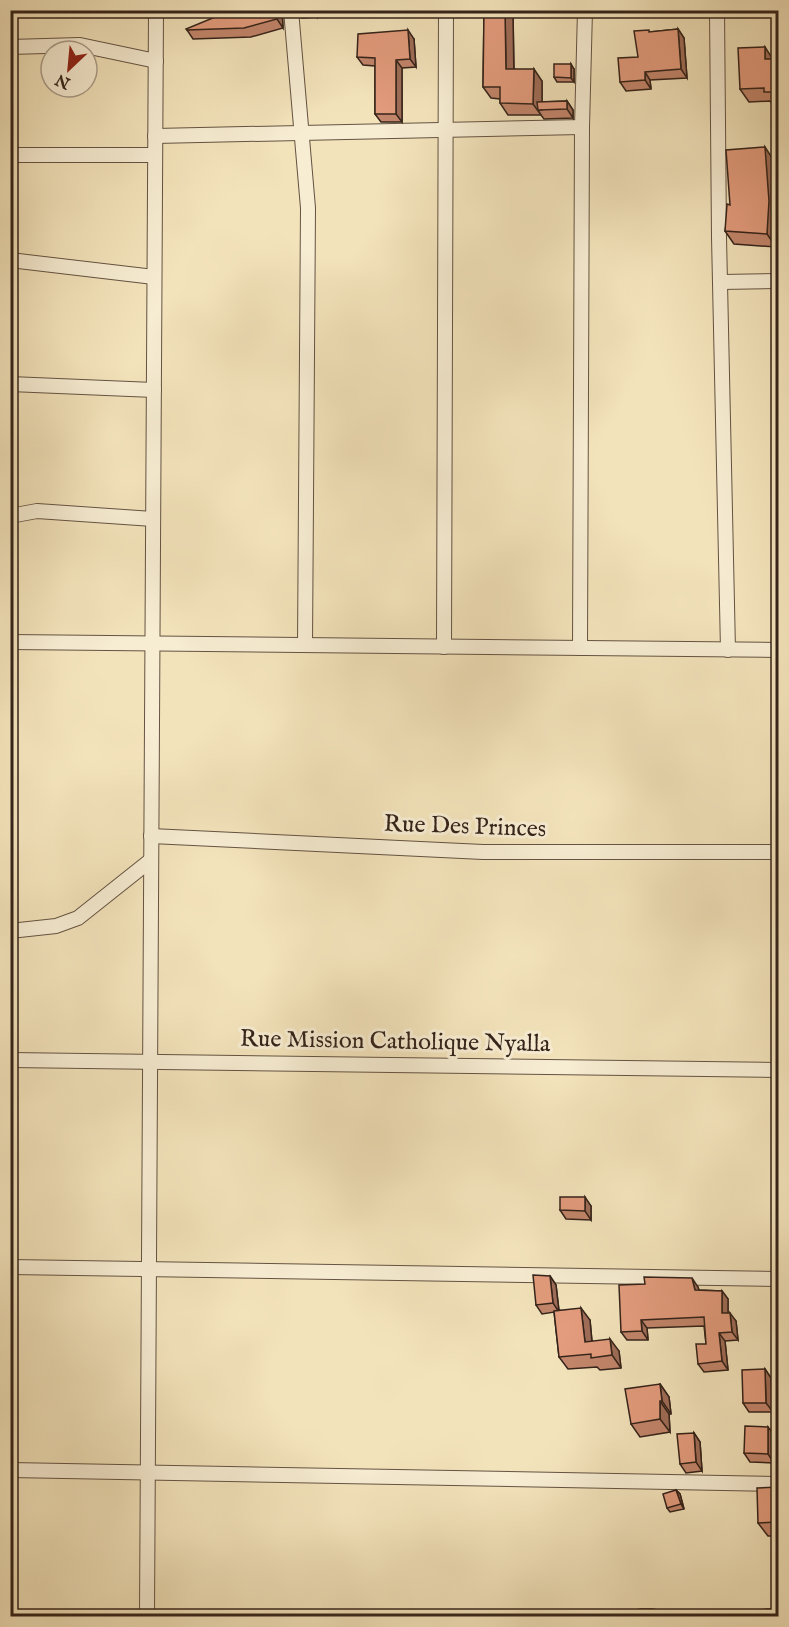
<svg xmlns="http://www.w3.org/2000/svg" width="789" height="1627" font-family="'IM FELL English',serif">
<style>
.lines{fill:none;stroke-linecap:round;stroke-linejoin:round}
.minor-casing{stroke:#645342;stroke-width:16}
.minor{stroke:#f7edd3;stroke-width:14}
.wall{fill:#c3866c;stroke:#34231a;stroke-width:1.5}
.shaded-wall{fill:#9f6d58;stroke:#34231a;stroke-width:1.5}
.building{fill:#e39c7d;stroke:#34231a;stroke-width:1.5}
.labels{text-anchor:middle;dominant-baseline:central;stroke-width:6;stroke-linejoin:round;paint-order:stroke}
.street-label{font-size:24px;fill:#34231a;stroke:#f7edd3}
</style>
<rect width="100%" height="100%" fill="#f3e3bb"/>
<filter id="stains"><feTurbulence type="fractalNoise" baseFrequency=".00333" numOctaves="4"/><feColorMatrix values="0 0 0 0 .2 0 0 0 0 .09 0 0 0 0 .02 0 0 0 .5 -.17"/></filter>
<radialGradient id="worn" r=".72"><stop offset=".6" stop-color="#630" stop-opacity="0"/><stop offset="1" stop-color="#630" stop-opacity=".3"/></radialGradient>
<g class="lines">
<g class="minor-casing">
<g id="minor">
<path d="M291,10l17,198 -3,437"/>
<path d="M717,10l2,227 9,413"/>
<path d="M10,47l70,-2 76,16"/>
<path d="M155,136l427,-9"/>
<path d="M10,155h145"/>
<path d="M10,260l144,17"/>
<path d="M721,282l57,-1"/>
<path d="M10,384l144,6"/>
<path d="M10,516l27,-5 116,8"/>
<path d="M10,642l768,8"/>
<path d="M444,647l2,-637"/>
<path d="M580,648l2,-521 3,-117"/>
<path d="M151,836l332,16h295"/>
<path d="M10,931l46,-5 22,-8 73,-58"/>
<path d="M10,1060l768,10"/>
<path d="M10,1267l768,12"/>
<path d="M10,1470l768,14"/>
<path d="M147,1616l9,-1606"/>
<path d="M641,1616h11"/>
<path d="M767,1616h11"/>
</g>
</g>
<use href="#minor" class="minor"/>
</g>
<g class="wall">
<path d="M282,10l1,18 -32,9 -58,2 -6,-9z"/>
<path d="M297,10h20v7l-15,1z"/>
<path d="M463,10h54v3h-4l1,56 28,12v21l25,-1 6,9v8l-29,1 -3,-4h-33l-8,-12v-4l-9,-1 -8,-11 1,-72 -18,1z"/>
<path d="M678,29l6,9 3,40 -37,2 1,9 -25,2 -6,-9 18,-25 12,-25z"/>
<path d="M414,39l2,28 -14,1v54h-21l-6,-8v-48l-12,-1 -6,-8z"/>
<path d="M773,59h5v46h-5l-3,-4 -21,1 -9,-13z"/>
<path d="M574,69v13h-17l-3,-5z"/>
<path d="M774,161l4,53 -2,33 -42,-3 -9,-13 5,-26z"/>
<path d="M591,1206v14l-25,-1 -6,-9z"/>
<path d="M550,1276l6,9 3,25 31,10 2,21 27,10 2,17 -21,2 -3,-3 -29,2 -9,-12 -5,-45 -12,2 -6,-9z"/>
<path d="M698,1287l1,3 23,1 6,8v14l8,8 2,19 -13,1 3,29 -24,2 -6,-8 8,-20 -2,-18 -57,2 1,12h-21l-6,-8z"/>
<path d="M765,1369l6,9 2,34h-24l-6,-9z"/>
<path d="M660,1384l9,13 2,17h-2l1,18 -30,5 -9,-13z"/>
<path d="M694,1433l6,9 2,29 -16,2 -6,-9z"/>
<path d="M775,1436l-1,27 -24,-1 -6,-9z"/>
<path d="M778,1487v49h-10l-10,-13z"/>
<path d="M676,1490l4,4 4,15 -14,3 -3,-4z"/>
</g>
<g class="shaded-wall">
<path d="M277,10h5l1,18 -6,-9z"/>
<path d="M313,10h4v7z"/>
<path d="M505,10h6l2,3 1,68 -8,-12z"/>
<path d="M678,29l6,9 3,40 -6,-9z"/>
<path d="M408,30l6,9 2,28 -6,-8z"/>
<path d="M765,47l9,14 -9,-2z"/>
<path d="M396,60l6,8v54l-6,-8z"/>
<path d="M571,64l3,5v13l-3,-4z"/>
<path d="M534,69l8,12v29h-4l3,5 -8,-11z"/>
<path d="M645,72l5,8 1,9 -6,-9z"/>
<path d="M567,101l6,9v8l-6,-9z"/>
<path d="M765,147l9,14 4,53 -2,33 -9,-13z"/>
<path d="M585,1197l6,9v14l-6,-9z"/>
<path d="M550,1276l6,9 3,27 -6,-9z"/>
<path d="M692,1278l6,9 3,11 -6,-8z"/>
<path d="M722,1291l6,8v23l-6,-9z"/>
<path d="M581,1308l9,12 3,34 -8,-12z"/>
<path d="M730,1313l6,8 2,19 -6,-8z"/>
<path d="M641,1320l6,8 1,12 -6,-9z"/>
<path d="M719,1333l6,8 3,29 -6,-9z"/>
<path d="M610,1339l9,12 2,17 -9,-13z"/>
<path d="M765,1369l6,9 2,34 -7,-9z"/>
<path d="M660,1384l9,13 2,17 -9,-13z"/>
<path d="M660,1401l9,13 1,18 -10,-13z"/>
<path d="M768,1427l7,9 -1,27 -6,-9z"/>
<path d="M694,1433l6,9 2,29 -6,-9z"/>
<path d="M676,1490l4,4 4,15 -3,-5z"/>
</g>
<g class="building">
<path d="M232,10h45v9l-33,9 -57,2 -1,-1z"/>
<path d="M484,10h21l1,59h28l-1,35 -33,-1v-16h-17z"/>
<path d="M678,29l3,40 -36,3v8l-25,2 -2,-24 20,-1 -4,-26 15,-1v2z"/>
<path d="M408,30l2,29 -14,1v54h-21v-56l-18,-1 1,-23z"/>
<path d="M765,47v12h13v33h-14v-4l-24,1 -2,-41z"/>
<path d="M554,64h17v14l-17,-1z"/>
<path d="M567,101v8l-29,1 -1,-8z"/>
<path d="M765,147l4,54 -2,33 -42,-3 2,-27 3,1 -4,-55z"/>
<path d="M560,1197h25v14l-25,-1z"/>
<path d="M533,1275l17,1 3,27 -17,2z"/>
<path d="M644,1277l48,1 3,12 27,1v22h8l2,19 -13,1 3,28 -24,3 -2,-20h10l-2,-27 -63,3 1,11 -21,1 -2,-47 26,-1z"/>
<path d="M581,1308l4,34 25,-3 2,16 -21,3v-4l-32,3 -5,-46z"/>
<path d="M765,1369l1,34h-23l-1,-33z"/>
<path d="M660,1384l2,17h-2v18l-29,5 -6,-35z"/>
<path d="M745,1426l23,1v27l-24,-1z"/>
<path d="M694,1433l2,29 -16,2 -3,-30z"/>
<path d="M778,1487v35l-20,1 -1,-35z"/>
<path d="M676,1490l5,14 -14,4 -4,-14z"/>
</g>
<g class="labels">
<g class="street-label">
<text transform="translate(465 827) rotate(2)">Rue Des Princes</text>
<text transform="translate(395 1042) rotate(1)">Rue Mission Catholique Nyalla</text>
</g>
</g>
<rect width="789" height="1627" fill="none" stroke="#f3e3bb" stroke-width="36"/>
<rect x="12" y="12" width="765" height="1603" fill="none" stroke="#34231a" stroke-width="3"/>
<rect x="18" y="18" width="753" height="1591" fill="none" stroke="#34231a" stroke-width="1.5"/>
<g transform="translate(69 69) rotate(206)"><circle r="28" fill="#f7edd3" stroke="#a99c89" stroke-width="1.5"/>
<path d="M0-4.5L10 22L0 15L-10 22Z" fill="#8f2418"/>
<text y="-9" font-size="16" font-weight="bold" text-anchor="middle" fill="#34231a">N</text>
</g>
<rect width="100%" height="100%" filter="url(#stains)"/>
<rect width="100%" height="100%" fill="url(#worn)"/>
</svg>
